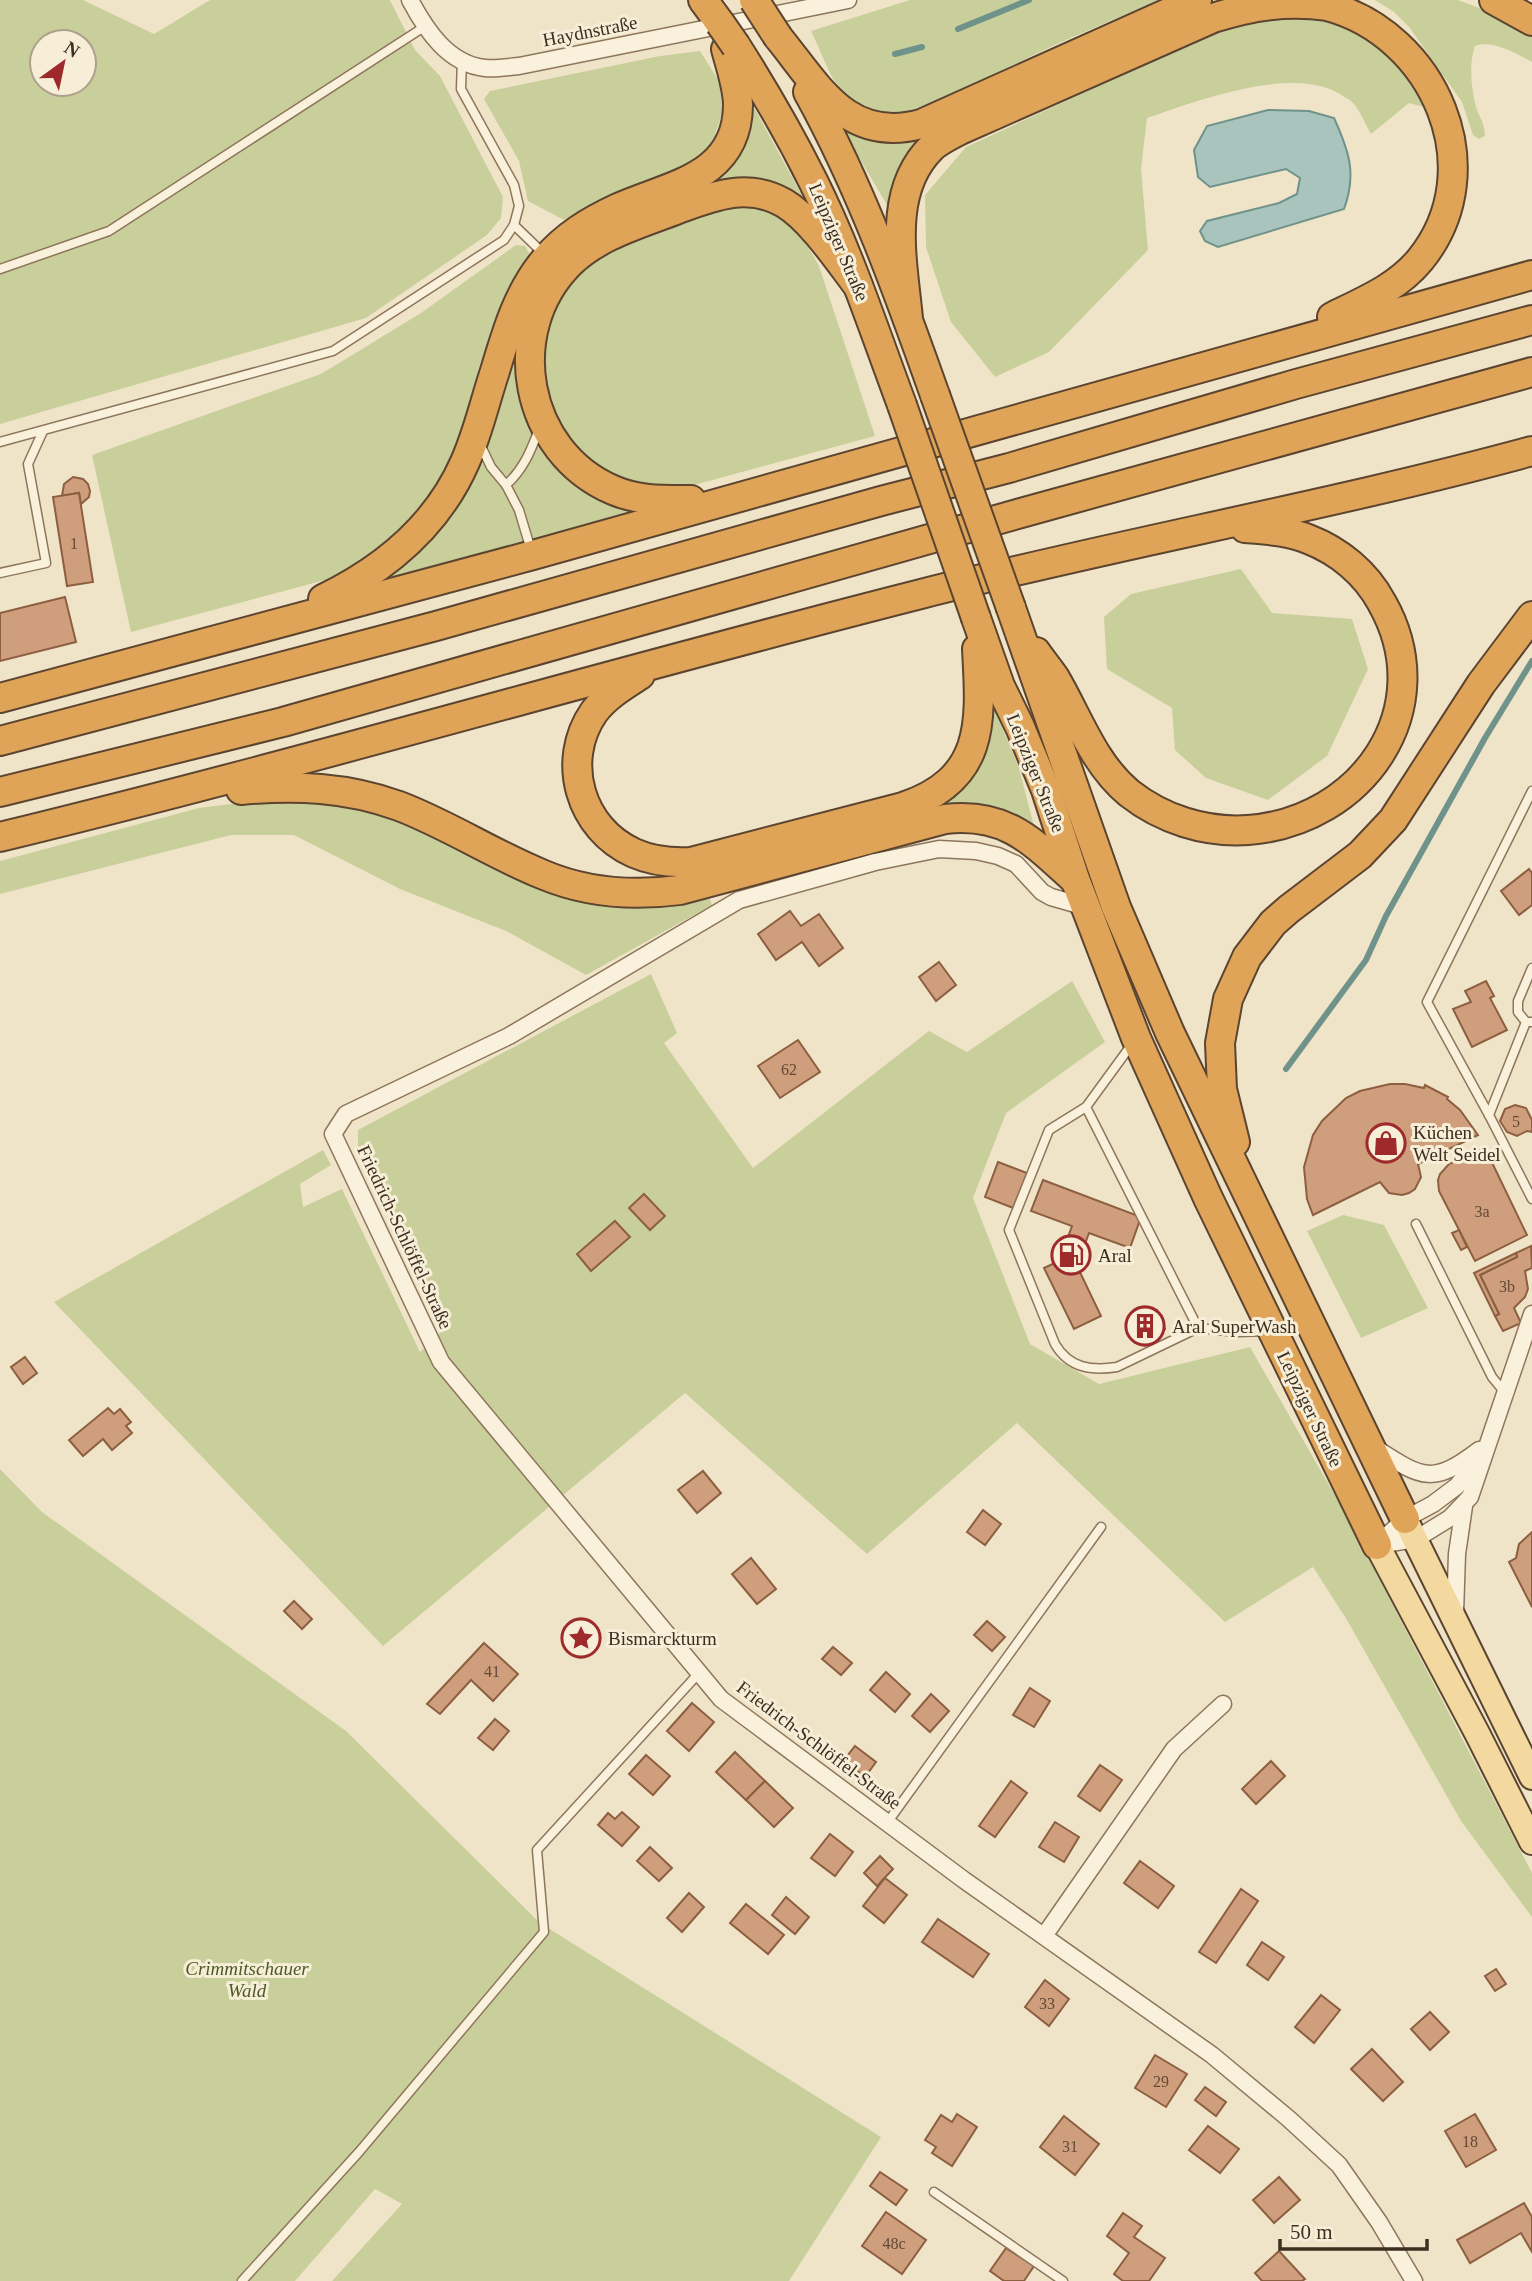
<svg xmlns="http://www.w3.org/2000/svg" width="1532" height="2281" font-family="Georgia,serif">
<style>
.green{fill:#c9cf9b;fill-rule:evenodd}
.water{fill:#a9c4bc;stroke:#6f938a;stroke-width:2}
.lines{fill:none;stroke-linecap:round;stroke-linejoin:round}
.stream{stroke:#6f938a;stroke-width:6}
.building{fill:#cf9f7d;stroke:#8d5f41;stroke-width:2}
.lane-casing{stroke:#8d765c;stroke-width:11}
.street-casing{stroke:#8d765c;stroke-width:19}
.primary-casing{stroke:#5b4430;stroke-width:28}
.highway-casing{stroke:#5b4430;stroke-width:32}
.lane{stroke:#faf1dc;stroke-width:8}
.street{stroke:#faf1dc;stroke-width:16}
.primary{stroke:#f3d9a0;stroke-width:24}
.highway{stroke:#e0a458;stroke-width:28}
.highway-bridge-casing{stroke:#5b4430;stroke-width:32;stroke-linecap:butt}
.highway-bridge{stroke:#e0a458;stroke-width:28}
.labels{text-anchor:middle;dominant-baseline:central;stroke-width:6;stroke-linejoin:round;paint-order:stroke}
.number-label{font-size:16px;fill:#624a37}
.street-label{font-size:19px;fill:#3d2e20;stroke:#f7eed8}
.poi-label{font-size:19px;fill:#3d2e20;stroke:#f7eed8;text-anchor:start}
.park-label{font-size:19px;font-style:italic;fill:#4d5a26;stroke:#f7eed8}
</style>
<rect width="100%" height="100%" fill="#f0e4c8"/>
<g class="green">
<path d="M0,0h83l71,34 56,-34h180l25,50 25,26 63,121 -2,21 -14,17 -121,83 -366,106zM42,42h42v42h-42z"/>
<path d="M910,0h248c-45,20 -92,39 -137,61 -38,18 -76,39 -117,51 -9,2 -24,4 -32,0 -39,-15 -44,-47 -61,-81z"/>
<path d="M1375,0h83l19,7 55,29v26c-15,-8 -40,-23 -57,-16 -6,17 -4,40 0,57 3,13 10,19 10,33l-6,3 -6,-4 -11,-33 -53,-75 -15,-15z"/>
<path d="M1307,15c34,8 74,21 95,51 10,13 18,29 26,42l-19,-5 -38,31c-6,-10 -11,-24 -19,-32 -4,-4 -10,-6 -14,-9 -49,-27 -141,8 -191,25l-6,51 7,81 -99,102 -54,25 -44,-55 -25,-75 -1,-52 41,-48 244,-112 51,-15z"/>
<path d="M700,51l21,33 1,29 -8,25 -16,21 -23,12 -62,22 -49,27 -36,-19 -9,-40 -35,-62 6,-8 170,-35z"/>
<path d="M751,102l53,97 -49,-19 -56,8z"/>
<path d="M944,123l-54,87 -49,-83 3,-2z"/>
<path d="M738,203l26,3 34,23 21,37 56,170 -207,56 -40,-4 -35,-20 -33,-32 -14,-28 -3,-79 12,-30 29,-33 34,-22 95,-38z"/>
<path d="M516,245l9,1 6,10 -15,21 -25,52 -23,88 -26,62 -29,44 -47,46 -235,63 -39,-177 229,-81 100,-61z"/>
<path d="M512,353h4l9,65 24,43 52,38 36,8 2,8 -251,71 -5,-8 44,-36z"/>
<path d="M1241,569l31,44 80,6 16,50 -41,87 -59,44 -62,-22 -31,-28 -3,-42 -65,-39 -3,-52 27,-23z"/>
<path d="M990,709l5,1 24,58 16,62 -108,-23z"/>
<path d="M286,797l65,7 67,24 130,64 86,15 75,-10 3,8 -126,70 -80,-44 -106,-42 -106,-54h-63l-231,59v-33l199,-53z"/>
<path d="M651,974l26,59 -13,10 89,125 176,-137 38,21 105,-71 33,61 -99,71 -33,85 57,146 69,40 151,-37 96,168 186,358v44l-71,-96 -114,-201 -34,-53 -88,55 -208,-199 -150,131 -182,-161 -302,253 -329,-344 269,-152 8,15 -31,19 3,23 39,-18 78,163 27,-26 -89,-173v-23z"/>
<path d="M1343,1215l41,10 44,83 -67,30 -54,-107z"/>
<path d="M0,1469l42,43 304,219 194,192 341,214 -92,144h-457l70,-77 -27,-15 -80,92h-295z"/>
</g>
<path class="water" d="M1268,110l41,1 25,7c15,33 23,56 10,91l-126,38 -13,-6 -5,-10 7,-10 72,-18 18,-9 3,-16 -14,-9 -76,18 -12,-10 -4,-27 13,-24z"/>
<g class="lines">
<g class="stream">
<path d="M958,29l71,-29"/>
<path d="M895,54l27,-7"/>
<path d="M1286,1069l80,-109 20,-44 99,-178 47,-77"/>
</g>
</g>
<g class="building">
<path d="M73,477l10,2 5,5 2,7 -1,6 -8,7 -2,-11 -17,3 2,-12z"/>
<path d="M79,493l14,89 -26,4 -14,-89z"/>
<path d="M65,597l11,45 -76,19v-48z"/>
<path d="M1529,869l3,4v32l-13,10 -18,-24z"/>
<path d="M790,911l11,15 18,-12 24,34 -24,18 -17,-24 -26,18 -18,-26z"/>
<path d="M939,962l17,23 -20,16 -17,-24z"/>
<path d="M1486,981l8,15 -4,2 17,32 -35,17 -19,-38 18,-7 -6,-11z"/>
<path d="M798,1040l22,32 -40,26 -22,-32z"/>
<path d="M1390,1084h15l19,4 1,-3 23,12 -1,2 13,11 18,25 -60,29 3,13 -6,12 -6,4 -7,2 -13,-2 -9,-11 -67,33 -6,-16 -3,-32 9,-32 9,-14 24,-23 14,-7z"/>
<path d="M1515,1105l11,3 6,12v12l-5,-1 -10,5 -10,-4 -7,-11 5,-12z"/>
<path d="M1485,1148l42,87 -52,26 -36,-70 -1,-11 2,-6 9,-10z"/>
<path d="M998,1162l29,11 -14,35 -28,-11z"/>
<path d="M1043,1180l98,37 -11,31 -41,-15 -12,33 24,50 -27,13 -30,-61 15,-7 13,-35 -41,-15z"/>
<path d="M644,1194l21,22 -15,14 -21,-22z"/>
<path d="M615,1221l15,16 -39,34 -14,-17z"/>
<path d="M1459,1230l8,17 -6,3 -9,-17z"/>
<path d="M1531,1246l1,22 -7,3 3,18 -3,8 -11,11 7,15 -18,8 -8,-15 4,-2 -19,-39 37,-18 -1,-4z"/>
<path d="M1516,1253l1,4 -37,18 19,39 -4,2 -21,-43z"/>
<path d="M1157,1310l8,19 -30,14 -9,-20z"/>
<path d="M25,1357l12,16 -14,11 -12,-17z"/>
<path d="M108,1408l6,6 6,-5 11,13 -5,4 6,7 -20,17 -9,-11 -20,17 -14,-16z"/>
<path d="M703,1471l18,22 -24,20 -19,-23z"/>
<path d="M983,1510l18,14 -16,21 -18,-13z"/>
<path d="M1532,1532v75l-23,-45 7,-4 3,-14z"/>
<path d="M751,1558l25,31 -19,15 -25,-30z"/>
<path d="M294,1601l18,18 -10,10 -18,-18z"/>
<path d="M987,1621l18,16 -13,14 -18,-16z"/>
<path d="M484,1643l34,31 -25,27 -22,-21 -31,34 -13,-10z"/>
<path d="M833,1647l19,16 -11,12 -19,-16z"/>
<path d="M886,1672l24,22 -15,18 -25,-22z"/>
<path d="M1030,1688l20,13 -16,26 -21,-12z"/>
<path d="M931,1694l18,17 -19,21 -18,-16z"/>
<path d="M692,1703l22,19 -25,29 -22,-20z"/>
<path d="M495,1719l14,12 -16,19 -15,-12z"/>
<path d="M855,1746l21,16 -11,15 -21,-17z"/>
<path d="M735,1752l30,29 -19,19 -30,-28z"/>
<path d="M646,1755l24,21 -17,19 -24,-21z"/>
<path d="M1271,1761l14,15 -29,28 -14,-15z"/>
<path d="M1100,1765l22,15 -22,31 -22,-15z"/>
<path d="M765,1781l28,27 -19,19 -28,-27z"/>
<path d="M1011,1781l16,12 -32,44 -16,-11z"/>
<path d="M622,1812l17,15 -17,19 -24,-21 10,-12 7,6z"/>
<path d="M1055,1822l24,15 -15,25 -25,-15z"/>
<path d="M830,1834l23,18 -18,24 -24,-18z"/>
<path d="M650,1847l22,21 -13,13 -22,-20z"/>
<path d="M880,1856l13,13 -16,17 -13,-13z"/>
<path d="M1140,1861l34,25 -16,22 -34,-25z"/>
<path d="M885,1878l22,17 -23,28 -21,-17z"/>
<path d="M1241,1889l17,12 -42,62 -17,-11z"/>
<path d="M689,1893l15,14 -22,25 -15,-14z"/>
<path d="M786,1897l23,20 -14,17 -23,-19z"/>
<path d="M746,1904l38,31 -16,19 -38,-31z"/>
<path d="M938,1919l51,35 -16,23 -51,-35z"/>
<path d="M1262,1942l22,15 -16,23 -21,-15z"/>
<path d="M1496,1969l10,15 -11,7 -10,-15z"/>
<path d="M1045,1980l24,19 -20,27 -24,-19z"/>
<path d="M1321,1995l19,15 -26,33 -19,-16z"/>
<path d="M1430,2012l19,20 -19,18 -19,-21z"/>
<path d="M1372,2049l31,33 -20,19 -32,-32z"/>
<path d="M1155,2055l32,19 -21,33 -31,-19z"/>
<path d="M1205,2087l21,15 -10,14 -21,-16z"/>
<path d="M957,2114l20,13 -25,39 -20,-13 4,-6 -11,-7 16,-25 11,7z"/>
<path d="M1475,2114l21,36 -30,17 -21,-36z"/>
<path d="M1064,2116l35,28 -24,31 -35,-28z"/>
<path d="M1208,2126l31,23 -19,24 -31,-23z"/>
<path d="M880,2172l27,18 -11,15 -26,-19z"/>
<path d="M1279,2177l21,23 -26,23 -21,-23z"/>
<path d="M1524,2203l8,14v35l-11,-19 -51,30 -13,-23z"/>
<path d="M886,2212l40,28 -24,34 -40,-28z"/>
<path d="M1123,2213l19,13 -8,11 31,21 -16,23h-26l-9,-7 15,-21 -22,-17z"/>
<path d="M1006,2248l28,18 -10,15h-20l-14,-10z"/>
<path d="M1279,2251l26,28 -3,2h-40l-7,-8z"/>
</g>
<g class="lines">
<g class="lane-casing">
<g id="lane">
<path d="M514,225l31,30"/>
<path d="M0,269l109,-38 315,-204"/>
<path d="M0,442l333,-91 171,-111 10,-15 5,-19 -5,-21 -53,-96 1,-29"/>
<path d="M480,444l11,23 15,18"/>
<path d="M531,550l-12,-40 -13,-25c18,-16 25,-35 34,-58"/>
<path d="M0,573l46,-10 -18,-99 15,-33"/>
<path d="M1532,791l-105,211 62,113 43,84"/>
<path d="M1532,968l-14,33v11l8,10h6"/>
<path d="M1132,1044l-46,63 112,221 40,4 30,-1"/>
<path d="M1086,1107l-37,23 -40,100 46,114c14,24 36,27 62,23l81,-39"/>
<path d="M1489,1115l37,-93"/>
<path d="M1416,1224l76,153 14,17"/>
<path d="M887,1823l214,-296"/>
<path d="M934,2192l129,89"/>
<path d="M242,2281l117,-129 185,-220 -7,-82 162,-177"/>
</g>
</g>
<g class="street-casing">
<g id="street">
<path d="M410,0c16,30 38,64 75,68 11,1 23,-1 34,-2l329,-66"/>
<path d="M1086,907l-35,-10 -9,-5 -26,-28 -18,-8 -22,-5 -37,-2 -64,13 -136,38 -230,136 -163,78 -13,20 108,228 280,337 243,181 248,175 77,64 50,46 40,57 35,59"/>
<path d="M1375,1448c47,30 57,38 104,2"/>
<path d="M1377,1545l39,-6 34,-21 20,-21 62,-183"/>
<path d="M1377,1545l28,-26 28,-15 24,-18 23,-30"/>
<path d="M1455,1613l2,-59 7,-48"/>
<path d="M1044,1936l130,-187 49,-45"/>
</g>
</g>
<g class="primary-casing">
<g id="primary">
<path d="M1405,1519l127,258"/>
<path d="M1377,1545l100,188 55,109"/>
</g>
</g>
<g class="highway-casing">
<g id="highway">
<path d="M703,0l17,23"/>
<path d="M1494,0l38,21"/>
<path d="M778,37c40,49 69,107 143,87l276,-124"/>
<path d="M736,46c28,44 54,89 77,135 36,72 61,149 89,224"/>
<path d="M808,92c53,96 90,199 127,303"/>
<path d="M908,319c-5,-57 -22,-127 24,-172 8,-7 19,-12 28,-17l253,-112c38,-12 74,-18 114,-12 107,28 167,163 93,254 -23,28 -56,41 -88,57"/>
<path d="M691,500c-27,0 -53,1 -78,-10 -89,-38 -111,-158 -44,-226 29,-29 71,-40 109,-55 35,-13 70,-27 106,-6 27,16 55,58 74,83"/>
<path d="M323,599c62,-30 114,-73 142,-137 13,-29 20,-61 30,-91 12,-40 23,-79 50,-111 20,-24 45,-39 73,-52 51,-23 119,-30 120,-102 0,-19 -7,-38 -12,-57"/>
<path d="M1011,608l105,299 54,126 235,486"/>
<path d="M976,618l24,68 20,41 26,63 29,89 61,159 72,160 169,347"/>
<path d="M1036,652c6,9 13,17 19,26 23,39 38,85 74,115 33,26 76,40 119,37 114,-8 194,-121 134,-227 -16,-30 -43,-52 -74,-64 -20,-8 -41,-9 -63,-11"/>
<path d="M640,675c-17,11 -34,21 -46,37 -34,49 -14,117 40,141 18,8 37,10 57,9l212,-55c83,-28 78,-85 74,-158"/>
<path d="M0,698l533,-143 999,-280"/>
<path d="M0,741l436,-115 445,-125 128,-33 287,-84 236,-64"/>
<path d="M241,790c54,-5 106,-3 158,16 50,19 95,49 145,69 43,18 90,21 136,15l265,-71c61,-7 87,22 129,60"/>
<path d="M0,792l283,-70 738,-209 511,-141"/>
<path d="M0,837c309,-75 613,-165 921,-243 203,-52 409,-88 611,-143"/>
<path d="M1235,1142l-13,-53 -2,-46 8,-44 19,-42 26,-34 16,-14 71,-54 33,-35 88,-136 51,-68"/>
</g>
</g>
<use href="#lane" class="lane"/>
<use href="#street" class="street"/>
<use href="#primary" class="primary"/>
<use href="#highway" class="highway"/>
<g class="highway-bridge-casing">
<g id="highway-bridge">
<path d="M754,0l24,37"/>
<path d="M720,23l16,23"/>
<path d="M935,395l76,213"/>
<path d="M902,405l74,213"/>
</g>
</g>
<use href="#highway-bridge" class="highway-bridge"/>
</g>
<defs>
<g id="shop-ring" transform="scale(2.0125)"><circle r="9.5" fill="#f7eed8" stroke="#9e2a2b" stroke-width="1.5"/><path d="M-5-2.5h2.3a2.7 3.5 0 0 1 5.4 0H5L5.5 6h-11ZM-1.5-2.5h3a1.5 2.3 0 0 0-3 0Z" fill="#9e2a2b"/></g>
<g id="fuel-ring" transform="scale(2.0125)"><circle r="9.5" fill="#f7eed8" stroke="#9e2a2b" stroke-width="1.5"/><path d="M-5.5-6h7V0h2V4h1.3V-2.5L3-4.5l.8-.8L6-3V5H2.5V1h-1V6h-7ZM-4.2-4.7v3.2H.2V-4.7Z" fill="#9e2a2b"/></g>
<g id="building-ring" transform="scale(2.0125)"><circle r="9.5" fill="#f7eed8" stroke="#9e2a2b" stroke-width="1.5"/><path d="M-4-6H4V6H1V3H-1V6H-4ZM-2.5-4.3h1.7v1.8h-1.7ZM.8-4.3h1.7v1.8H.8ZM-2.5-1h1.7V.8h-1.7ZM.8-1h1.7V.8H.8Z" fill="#9e2a2b"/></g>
<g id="sight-ring" transform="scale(2.0125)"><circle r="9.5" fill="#f7eed8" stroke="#9e2a2b" stroke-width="1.5"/><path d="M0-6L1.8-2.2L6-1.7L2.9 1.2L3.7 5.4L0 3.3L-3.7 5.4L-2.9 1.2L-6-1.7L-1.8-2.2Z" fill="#9e2a2b"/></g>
</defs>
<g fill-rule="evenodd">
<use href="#shop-ring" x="1386" y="1143"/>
<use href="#fuel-ring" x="1071" y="1255"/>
<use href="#building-ring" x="1145" y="1326"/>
<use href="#sight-ring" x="581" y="1638"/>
</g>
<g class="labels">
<g class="number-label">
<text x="74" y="543">1</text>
<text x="789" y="1069">62</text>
<text x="1516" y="1121">5</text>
<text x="1482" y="1211">3a</text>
<text x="1507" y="1286">3b</text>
<text x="492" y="1671">41</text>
<text x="1047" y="2003">33</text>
<text x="1161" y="2081">29</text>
<text x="1470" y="2141">18</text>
<text x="1070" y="2146">31</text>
<text x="894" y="2243">48c</text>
</g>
<g class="street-label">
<text transform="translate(590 31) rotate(-11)">Haydnstraße</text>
<text transform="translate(839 242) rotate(67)">Leipziger Straße</text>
<text transform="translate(1036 773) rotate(68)">Leipziger Straße</text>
<text transform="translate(405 1237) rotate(65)">Friedrich-Schlöffel-Straße</text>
<text transform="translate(1310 1409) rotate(64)">Leipziger Straße</text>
<text transform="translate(819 1745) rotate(37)">Friedrich-Schlöffel-Straße</text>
</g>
<g class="poi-label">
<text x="1413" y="1132">Küchen<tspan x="1413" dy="22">Welt Seidel</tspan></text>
<text x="1098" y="1255">Aral</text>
<text x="1172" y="1326">Aral SuperWash</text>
<text x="608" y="1638">Bismarckturm</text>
</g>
<g class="park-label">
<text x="247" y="1968">Crimmitschauer<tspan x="247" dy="22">Wald</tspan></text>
</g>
</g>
<g transform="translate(63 63) rotate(33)"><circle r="33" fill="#f7eed8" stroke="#ada18e" stroke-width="2"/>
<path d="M0-5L12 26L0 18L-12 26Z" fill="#9e2a2b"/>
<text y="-10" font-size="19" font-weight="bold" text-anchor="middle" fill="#3d2e20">N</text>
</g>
<path d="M1280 2239v10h147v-10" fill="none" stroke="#3d2e20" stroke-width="3.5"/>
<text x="1290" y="2239" font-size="21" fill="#3d2e20" stroke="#f7eed8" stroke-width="5" paint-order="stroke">50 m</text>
</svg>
